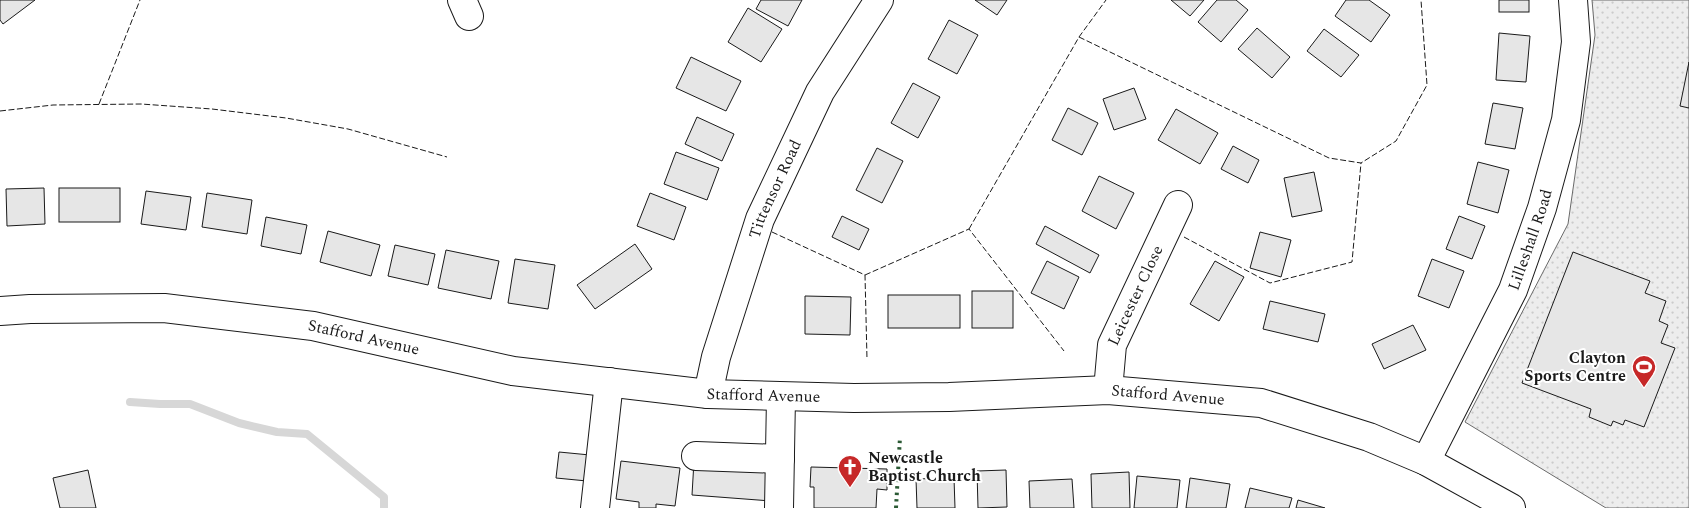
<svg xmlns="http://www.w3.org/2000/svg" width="1689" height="508" font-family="Spectral,serif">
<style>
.park{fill:url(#park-dots);stroke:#6a6a6a}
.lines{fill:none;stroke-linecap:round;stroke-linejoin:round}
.stream{stroke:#d7d7d7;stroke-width:8}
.building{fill:#e6e6e6;stroke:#1a1a1a}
.minor-casing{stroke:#1a1a1a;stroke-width:30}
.minor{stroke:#fff;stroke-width:28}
.hedge{stroke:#2b5a34;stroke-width:4;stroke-dasharray:2.5 4;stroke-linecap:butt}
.fence{stroke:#1a1a1a;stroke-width:1;stroke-dasharray:6 2.5;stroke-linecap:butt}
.labels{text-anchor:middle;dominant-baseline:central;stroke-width:4;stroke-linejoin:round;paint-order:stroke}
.street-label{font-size:16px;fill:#1a1a1a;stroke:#fff}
.poi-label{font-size:16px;font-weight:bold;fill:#1a1a1a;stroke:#fff;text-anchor:end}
</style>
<defs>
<pattern id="park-dots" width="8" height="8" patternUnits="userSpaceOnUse" patternTransform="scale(1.25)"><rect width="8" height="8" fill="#ededed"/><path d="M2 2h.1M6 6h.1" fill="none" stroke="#cbcbcb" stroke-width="1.8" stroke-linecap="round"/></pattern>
</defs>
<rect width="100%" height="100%" fill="#fff"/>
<path class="park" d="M1592,0h97v508h-83l-141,-86 103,-198 27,-189z"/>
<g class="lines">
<path class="stream" d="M130,402l30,2h30l49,19 38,9 30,2 77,63v11"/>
</g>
<g class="building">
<path d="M0,0h35l-32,24 -3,-4z"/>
<path d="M761,0h41l-14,26 -32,-17z"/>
<path d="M975,0h32l-10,15z"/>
<path d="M1171,0h33l-14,16z"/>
<path d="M1217,0h19l12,10 -27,32 -23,-20z"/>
<path d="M1346,0h23l21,15 -19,27 -36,-26z"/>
<rect x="1499" y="0" width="30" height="12"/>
<path d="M748,8l34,21 -21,33 -33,-20z"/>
<path d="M949,20l29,15 -21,39 -29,-15z"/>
<path d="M1257,28l33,29 -18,21 -34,-29z"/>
<path d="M1324,29l35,26 -18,22 -34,-26z"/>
<path d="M1499,33l31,3 -4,46 -30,-2z"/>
<path d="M691,57l50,24 -15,30 -50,-23z"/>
<path d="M1689,62v46l-9,-2z"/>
<path d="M913,83l27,14 -22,41 -27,-15z"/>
<path d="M1134,88l12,31 -32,11 -11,-31z"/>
<path d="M1493,103l30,5 -8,41 -30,-5z"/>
<path d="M1068,108l30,15 -16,32 -30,-15z"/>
<path d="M1176,109l42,24 -18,31 -42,-24z"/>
<path d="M697,117l37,17 -12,27 -37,-17z"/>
<path d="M1233,146l26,14 -11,23 -27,-14z"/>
<path d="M877,148l26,13 -21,42 -26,-13z"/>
<path d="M676,152l43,16 -12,32 -43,-16z"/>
<path d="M1478,162l31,8 -11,43 -31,-9z"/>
<path d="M1314,172l8,39 -30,6 -8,-39z"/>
<path d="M1099,176l35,17 -18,36 -34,-18z"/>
<path d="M44,188l1,36 -38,2 -1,-37z"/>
<rect x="59" y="188" width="61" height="34"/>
<path d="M146,191l45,6 -5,33 -45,-6z"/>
<path d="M207,193l45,7 -5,34 -45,-7z"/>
<path d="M650,193l36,14 -12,33 -37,-14z"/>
<path d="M842,216l27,13 -10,21 -27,-13z"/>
<path d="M1459,216l26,10 -13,33 -26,-10z"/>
<path d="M266,217l41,8 -6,29 -40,-8z"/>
<path d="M1045,226l54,29 -9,18 -54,-29z"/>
<path d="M328,231l52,14 -9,31 -51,-14z"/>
<path d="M1260,232l31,8 -10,37 -31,-9z"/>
<path d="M635,244l17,25 -57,40 -18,-24z"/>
<path d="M395,245l40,9 -7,31 -40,-9z"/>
<path d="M446,250l53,11 -8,38 -53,-11z"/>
<path d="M1573,252l77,29 -5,12 21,8 -7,20 9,4 -7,18 14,5 -31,79 -19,-7 -2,5 -10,-4 -2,5 -22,-9 2,-8 -69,-26z"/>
<path d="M515,259l40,6 -7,44 -40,-6z"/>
<path d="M1432,259l32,12 -15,37 -31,-12z"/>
<path d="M1047,261l32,16 -15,32 -33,-16z"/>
<path d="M1215,261l29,16 -25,44 -29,-17z"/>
<rect x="972" y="291" width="41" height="37"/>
<rect x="888" y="295" width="72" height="33"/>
<path d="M805,296l46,1 -1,38 -45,-1z"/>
<path d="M1270,301l55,13 -7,28 -55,-13z"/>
<path d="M1413,325l13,25 -42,19 -12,-25z"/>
<path d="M559,452l31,3 -3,26 -31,-3z"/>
<path d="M621,461l59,7 -5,38 -19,-2v4h-17v-6l-23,-3z"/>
<path d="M694,461l79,6 -2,34 -79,-6z"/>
<path d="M811,467l76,2v21l-10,-1 -1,19h-62v-21h-4z"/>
<path d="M88,470l8,38h-36l-7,-30z"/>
<path d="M1006,470l1,37 -29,1 -1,-37z"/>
<path d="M1129,472l1,36h-38l-1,-34z"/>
<path d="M1137,476l43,4 -3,28h-43z"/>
<path d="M954,478l1,30h-38l-1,-29z"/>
<path d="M1190,478l40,6 -4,24h-40z"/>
<path d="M1072,479l2,29h-44l-1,-27z"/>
<path d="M1250,488l42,10 -3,10h-44z"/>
<path d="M1298,500l27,8h-29z"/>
</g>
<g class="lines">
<g class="minor-casing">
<g id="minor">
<path d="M462,0l7,16"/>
<path id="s1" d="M0,311l30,-2 134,-1 149,18 200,45 195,23 146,4 95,-1 159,-7 153,13 108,34 57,24 85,47"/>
<path id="s2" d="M1108,390l4,-45 66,-140"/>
<path id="s3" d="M708,394l8,-37 44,-138 60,-127 59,-92"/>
<path d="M696,456l84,3"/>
<path id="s4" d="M1426,461l87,-171 29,-82 24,-88 10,-78 -3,-42"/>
<path d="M595,508l14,-126"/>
<path d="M779,508l2,-111"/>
</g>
</g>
<use href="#minor" class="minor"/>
<path class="hedge" d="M896,508l4,-71"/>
<g class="fence">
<path d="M1079,37l250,121 32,5 35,-22 31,-56 -6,-85"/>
<path d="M99,104l41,-104"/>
<path d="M0,111l53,-6 88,-1 71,5 74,9 62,11 99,28"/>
<path d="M969,229l110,-192 27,-37"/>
<path d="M772,232l93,43 2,84"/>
<path d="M1184,237l86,46 82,-21 9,-99"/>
<path d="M865,275l104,-46 95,122"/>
</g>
</g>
<defs>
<g id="stadium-pin" transform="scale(1.25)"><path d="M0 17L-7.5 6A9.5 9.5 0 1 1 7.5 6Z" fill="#c62828" stroke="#fff"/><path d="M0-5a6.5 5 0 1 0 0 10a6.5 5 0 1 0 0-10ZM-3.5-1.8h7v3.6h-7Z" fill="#fff"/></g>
<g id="church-pin" transform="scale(1.25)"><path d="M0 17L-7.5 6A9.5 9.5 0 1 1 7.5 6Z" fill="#c62828" stroke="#fff"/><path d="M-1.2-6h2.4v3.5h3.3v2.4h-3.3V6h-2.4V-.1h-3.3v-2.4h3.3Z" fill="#fff"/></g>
</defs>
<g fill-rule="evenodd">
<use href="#stadium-pin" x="1644" y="367"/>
<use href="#church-pin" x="850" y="467"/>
</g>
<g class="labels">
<g class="street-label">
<text stroke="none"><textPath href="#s3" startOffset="216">Tittensor Road</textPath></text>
<text stroke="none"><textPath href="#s4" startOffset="245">Lilleshall Road</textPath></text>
<text stroke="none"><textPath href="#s2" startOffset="100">Leicester Close</textPath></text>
<text stroke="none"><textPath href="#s1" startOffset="366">Stafford Avenue</textPath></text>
<text stroke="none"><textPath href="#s1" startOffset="771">Stafford Avenue</textPath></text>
<text stroke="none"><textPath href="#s1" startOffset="1176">Stafford Avenue</textPath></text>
</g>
<g class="poi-label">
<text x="1626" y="358">Clayton<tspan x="1626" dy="18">Sports Centre</tspan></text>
<text x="868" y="458" text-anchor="start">Newcastle<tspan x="868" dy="18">Baptist Church</tspan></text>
</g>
</g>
</svg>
